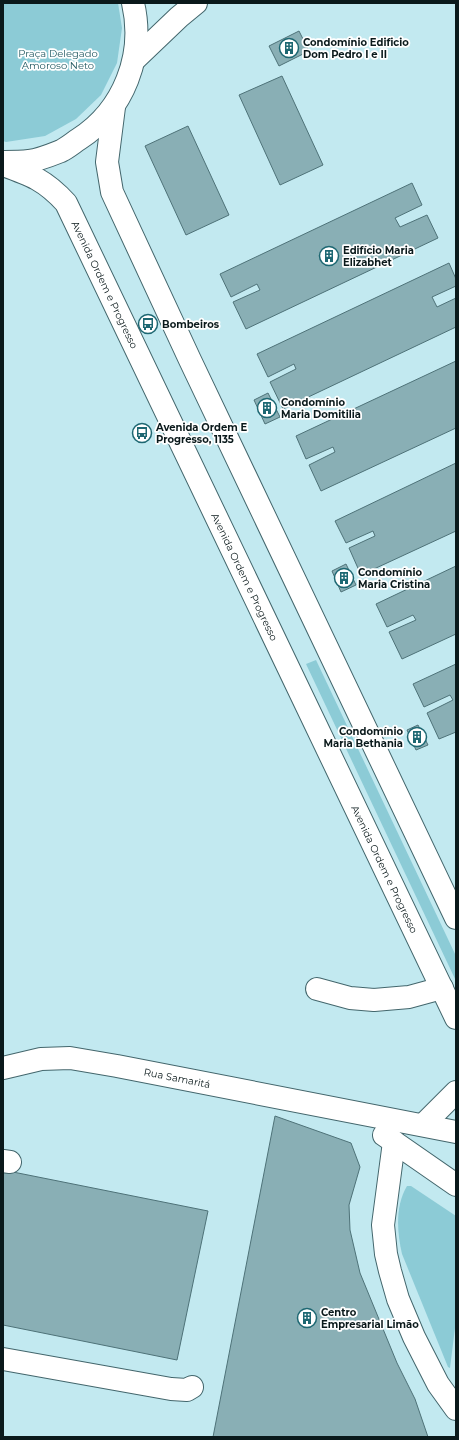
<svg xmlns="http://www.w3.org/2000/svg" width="459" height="1440" font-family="Montserrat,sans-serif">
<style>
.green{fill:#8ccbd6}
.building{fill:#89afb5;stroke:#4e7278}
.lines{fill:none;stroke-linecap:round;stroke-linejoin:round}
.minor-casing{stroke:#43666c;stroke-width:24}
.major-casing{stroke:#43666c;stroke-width:24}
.minor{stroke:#fff;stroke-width:22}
.major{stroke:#fff;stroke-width:22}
.labels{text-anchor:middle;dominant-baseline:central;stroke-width:3.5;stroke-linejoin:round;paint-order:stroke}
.poi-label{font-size:10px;font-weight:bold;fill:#0a191b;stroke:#fff;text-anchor:start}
.park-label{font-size:10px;fill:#255b63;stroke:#fff}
.street-label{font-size:10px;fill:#0a191b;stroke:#fff}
</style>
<rect width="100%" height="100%" fill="#c2e9f0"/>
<g class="green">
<path d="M3,3h115l4,25 -5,35 -16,32 -25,24 -31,17 -39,6 -3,-1z"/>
<path d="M316,660l140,296v25l-150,-317z"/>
<path d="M407,1186h4l45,30v104l-6,48 -2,-1 -46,-113c-5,-22 -7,-48 5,-68z"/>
</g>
<g class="building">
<path d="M299,31l10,20 -30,15 -10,-20z"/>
<path d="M282,76l41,89 -43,20 -41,-90z"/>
<path d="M188,126l41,89 -43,20 -41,-89z"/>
<path d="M412,183l10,22 -27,13 5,9 27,-12 11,23 -192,91 -13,-27 27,-12 -3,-6 -26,13 -11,-23z"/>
<path d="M449,263l7,16v7l-24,11 5,10 19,-9v29l-173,82 -13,-27 26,-13 -2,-5 -26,13 -11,-23z"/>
<path d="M456,361v67l-135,63 -12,-26 26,-13 -2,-5 -27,12 -10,-23z"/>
<path d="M268,393l12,24 -15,7 -11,-24z"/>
<path d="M456,463v68l-95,44 -12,-27 26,-12 -2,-5 -27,12 -11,-22z"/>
<path d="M346,564l10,21 -15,7 -9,-21z"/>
<path d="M456,566v68l-54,25 -13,-27 27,-12 -3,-5 -26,12 -11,-23z"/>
<path d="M456,664v68l-17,7 -12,-26 26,-13 -3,-5 -26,12 -11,-23z"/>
<path d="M418,725l10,20 -12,5 -9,-20z"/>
<path d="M275,1116l76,27 9,24 -11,38 1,25 10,43 37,90 18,36 13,38h-215z"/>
<path d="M3,1170l205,41 -31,149 -174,-35z"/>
</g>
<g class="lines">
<g class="minor-casing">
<g id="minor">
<path d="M135,59l44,-42 17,-14"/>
<path d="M317,989l33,9 24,2 35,-3 33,-9"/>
<path id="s1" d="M3,1068l38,-9 29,-1 47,8 339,66"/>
<path d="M423,1125l33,-33"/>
<path d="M384,1135l72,50"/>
<path d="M394,1142l-11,83 3,29 4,17 8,28 16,38 24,47 18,25"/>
<path d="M3,1161l7,1"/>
<path d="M3,1359l168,30 16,1 5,-3"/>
</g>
</g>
<g class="major-casing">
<g id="major">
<path d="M114,107l-7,55 5,30 78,168 266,558"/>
<path d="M4,162c8,0 17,0 25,-1 10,-1 22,-6 32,-10 6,-3 12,-8 18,-12 45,-29 66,-84 54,-136"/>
<path id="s2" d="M3,165c28,10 42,15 63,38l390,815"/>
</g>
</g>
<use href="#minor" class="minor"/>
<use href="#major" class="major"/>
</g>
<defs>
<g id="building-ring" transform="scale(1)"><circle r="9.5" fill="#fff" stroke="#1d6772" stroke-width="1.5"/><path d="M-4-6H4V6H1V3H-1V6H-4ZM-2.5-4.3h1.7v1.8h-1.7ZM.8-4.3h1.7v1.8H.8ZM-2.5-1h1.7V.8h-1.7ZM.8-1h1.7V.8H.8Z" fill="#1d6772"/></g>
<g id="bus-ring" transform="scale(1)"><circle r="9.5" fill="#fff" stroke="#1d6772" stroke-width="1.5"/><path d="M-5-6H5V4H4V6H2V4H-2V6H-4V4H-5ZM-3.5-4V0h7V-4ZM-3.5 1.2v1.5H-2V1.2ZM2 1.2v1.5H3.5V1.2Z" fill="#1d6772"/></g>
</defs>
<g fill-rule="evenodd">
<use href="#building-ring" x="289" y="48"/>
<use href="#building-ring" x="329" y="256"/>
<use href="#bus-ring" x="148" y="324"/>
<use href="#building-ring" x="267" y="408"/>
<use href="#bus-ring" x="142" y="433"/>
<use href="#building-ring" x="344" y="578"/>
<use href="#building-ring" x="417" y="737"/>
<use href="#building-ring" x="307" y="1318"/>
</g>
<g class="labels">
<g class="poi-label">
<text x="303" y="42">Condomínio Edificio<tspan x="303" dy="12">Dom Pedro I e II</tspan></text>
<text x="343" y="250">Edifício Maria<tspan x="343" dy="12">Elizabhet</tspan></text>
<text x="162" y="324">Bombeiros</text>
<text x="281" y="402">Condomínio<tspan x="281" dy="12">Maria Domitilia</tspan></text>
<text x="156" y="427">Avenida Ordem E<tspan x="156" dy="12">Progresso, 1135</tspan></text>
<text x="358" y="572">Condomínio<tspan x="358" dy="12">Maria Cristina</tspan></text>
<text x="403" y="731" text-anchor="end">Condomínio<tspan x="403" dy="12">Maria Bethania</tspan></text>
<text x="321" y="1312">Centro<tspan x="321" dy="12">Empresarial Limão</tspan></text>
</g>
<g class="park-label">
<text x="58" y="53">Praça Delegado<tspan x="58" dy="12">Amoroso Neto</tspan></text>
</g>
<g class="street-label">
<text stroke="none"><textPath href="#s2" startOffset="165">Avenida Ordem e Progresso</textPath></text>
<text stroke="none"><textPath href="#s2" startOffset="489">Avenida Ordem e Progresso</textPath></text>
<text stroke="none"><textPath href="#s2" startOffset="813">Avenida Ordem e Progresso</textPath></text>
<text stroke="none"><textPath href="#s1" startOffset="177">Rua Samaritá</textPath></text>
</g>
</g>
<rect width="459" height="1440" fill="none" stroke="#0a191b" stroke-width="8"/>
</svg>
